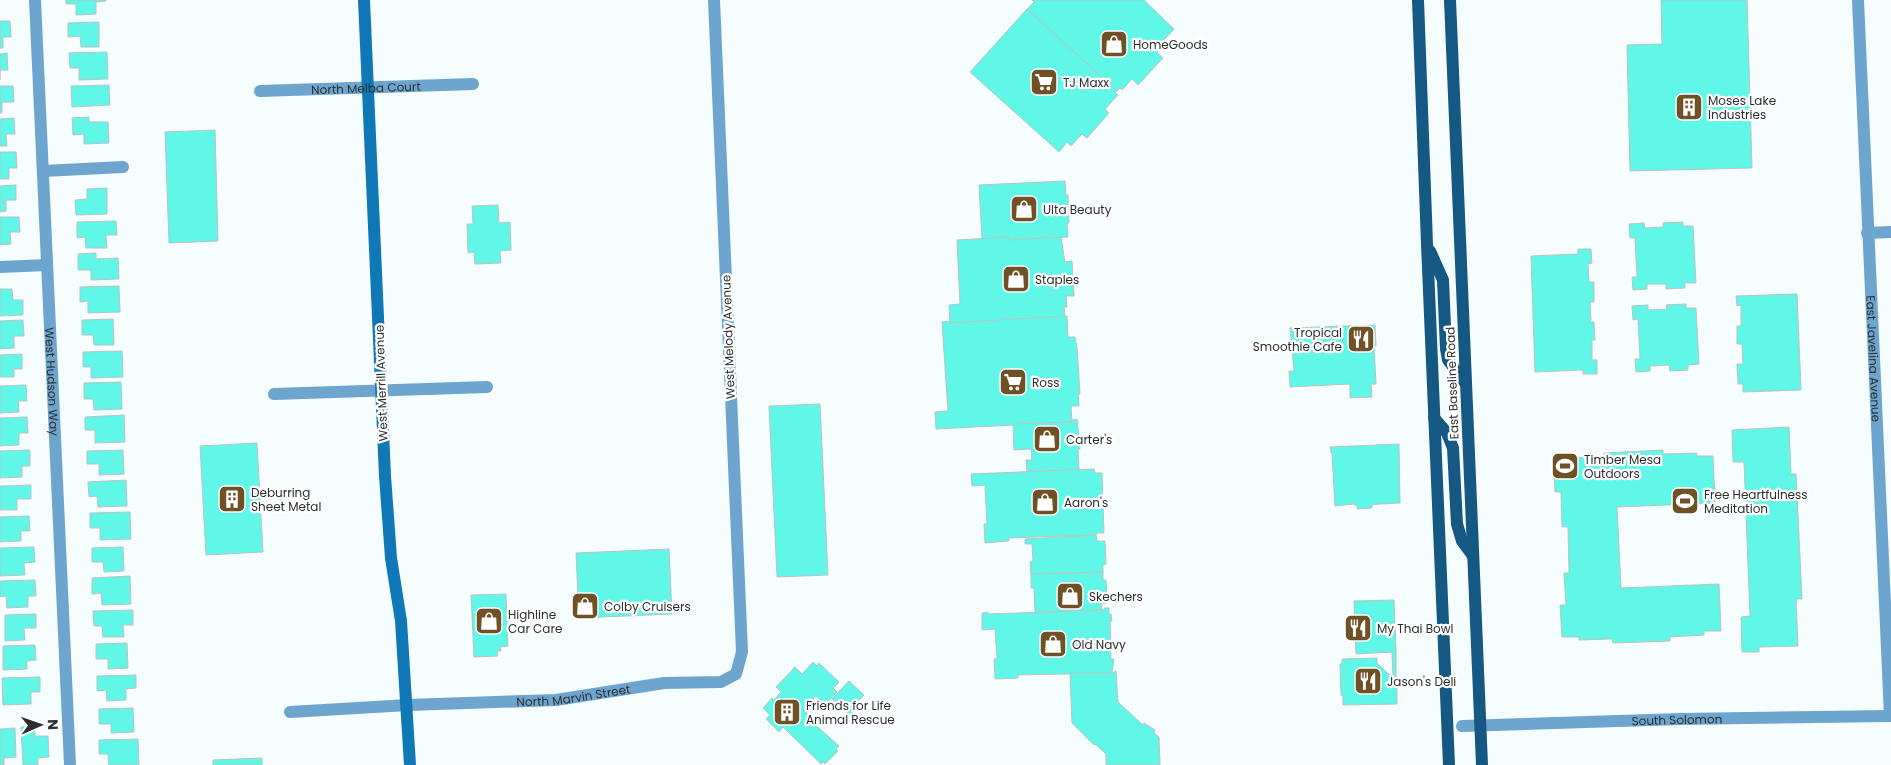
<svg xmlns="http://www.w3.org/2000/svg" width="1891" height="765" font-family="Poppins,sans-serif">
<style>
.building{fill:#60f6e8;stroke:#bcc3c2}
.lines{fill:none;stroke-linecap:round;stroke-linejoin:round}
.street{stroke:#6ea5cf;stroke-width:12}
.secondary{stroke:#1078b6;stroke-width:12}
.primary{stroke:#155883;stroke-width:12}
.labels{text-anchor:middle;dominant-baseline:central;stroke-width:4.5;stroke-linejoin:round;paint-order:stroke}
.poi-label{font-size:12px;fill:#2b2e2e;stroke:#fff;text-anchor:start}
.street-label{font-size:12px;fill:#2b2e2e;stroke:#fff}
</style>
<rect width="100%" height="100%" fill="#f6fdfe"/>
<g class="building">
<path d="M66,0h40v1l-10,1v12l-20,1v-11h-10z"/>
<path d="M1032,0h112l30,29 -13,14 3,2 -7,7 6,6 -25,27 -6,-6 -10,11 -2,-2 -3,3 -90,-82 7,-7z"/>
<path d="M1661,0h86l5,168 -122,3 -3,-126 35,-1z"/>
<path d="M1027,9l90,82 -2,2 3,2 -13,14 4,4 -22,25 -5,-4 -11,12 -4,-4 -8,10 -89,-80z"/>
<path d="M0,21h10l1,16h-8v11h-3z"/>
<path d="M99,22v25h-18l-1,-11 -12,1v-14z"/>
<path d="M107,52l1,27 -29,1v-12h-9l-1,-15z"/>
<path d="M7,53l1,17h-8v10v-26z"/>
<path d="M109,85l1,20 -38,2 -1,-21z"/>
<path d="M0,86h13l1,16h-12v11h-2z"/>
<path d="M89,117v5h19l1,21 -25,1v-10l-11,1 -1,-17z"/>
<path d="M14,118l1,16h-9l1,12h-7v-27z"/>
<path d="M215,130l3,111 -49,2 -4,-111z"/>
<path d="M0,152h16l1,16h-8v11h-9z"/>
<path d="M1065,181l1,14h2l1,28h-2l1,14 -59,3v-3l-27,2 -3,-54z"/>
<path d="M16,185v15h-10v11l-6,1v-26z"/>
<path d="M107,188v26l-31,1 -1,-15 12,-1v-10z"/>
<path d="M498,205l1,18 11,-1 1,28 -11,1 1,12 -26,1 -1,-12 -6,1 -1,-29h6l-1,-18z"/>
<path d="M0,217h19l1,15h-10l1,12 -11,1z"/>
<path d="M116,221l1,14h-11l1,13h-21l-1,-11 -8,1v-16z"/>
<path d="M1683,222v4h10l3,57h-11v5l-19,1v-5h-19v5l-14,1 -1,-13h5l-2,-39h-5l-1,-14 15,-1 1,5 18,-1v-4z"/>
<path d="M1009,237v3l52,-3 4,25 7,-1 2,35h-8l1,11h-3l1,11 -115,5 -1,-18 11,-1 -3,-64z"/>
<path d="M1578,249h13l1,14 -4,1 1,18h5v20h-4l1,20h3l1,18h-3v20h5v14h-14v-4l-48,2 -4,-116 47,-2z"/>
<path d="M96,253v6l22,-1 1,21 -28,1v-10h-13v-16z"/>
<path d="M119,286l1,26 -32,1v-12l-8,1v-15z"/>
<path d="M0,289h12l1,11h10v15l-23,1z"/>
<path d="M1797,294l4,96 -58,2v-8h-5l-1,-20h6l-1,-20h-5v-18h4v-21l-4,1 -1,-10z"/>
<path d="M1686,304v4h10l3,56 -11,1v5l-18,1 -1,-6 -19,1v5l-14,1 -1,-13h5l-2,-40 -5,1 -1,-14 16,-1v5l19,-1 -1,-4z"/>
<path d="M1065,316h2l1,21h7l2,11 3,46h-2l1,12h-8l1,16 -136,7 -1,-17 13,-1 -6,-89 8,-1v2z"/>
<path d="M113,319l1,26h-20l-1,-10h-11v-15z"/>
<path d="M23,320l1,16h-10v12l-14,1v-28z"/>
<path d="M1375,325l1,21h-2l2,38h-5l1,13 -22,1v-14l-60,3 -1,-16h5l-4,-43z"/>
<path d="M122,351l1,26 -32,1v-11h-8v-15z"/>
<path d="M22,354v15h-8v8h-14v-22z"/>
<path d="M121,382l1,27 -28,1 -1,-11h-9v-16z"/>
<path d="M26,385l1,16h-9l1,11 -19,1v-27z"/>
<path d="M820,404l8,171 -51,2 -8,-171z"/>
<path d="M124,415l1,27 -30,1v-13h-10v-13z"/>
<path d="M27,417l1,16h-9v12l-19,1v-28z"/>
<path d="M1077,419l3,30h-2l1,21 -52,2 -1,-12h6l-1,-11 -17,1 -1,-26 59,-2v-2z"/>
<path d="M1789,427l2,47h5l6,125h-6l2,47 -39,1v5h-17l-1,-35 9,-1 -6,-154h-11l-1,-32z"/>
<path d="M257,443l6,109 -57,3 -6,-109z"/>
<path d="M1399,444l1,59 -21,1 -7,1v3l-15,1v-3l-4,-2 -18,2 -3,-53h-1l-1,-6z"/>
<path d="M30,450v16h-8v11l-22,1v-27z"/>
<path d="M123,450l1,24 -25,1v-11h-12v-13z"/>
<path d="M1663,450v4l34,-1v3h16l2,47 -98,4 4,81 98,-4 2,47h-17v4l-34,2v4l-57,2 -1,-4 -33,1v-3h-17l-2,-32h6l-2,-32h5l-1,-46h-6l-1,-35h-6l-1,-29 17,-1v-4l33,-1v-4z"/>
<path d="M1094,469l1,4h7l2,60h-7l-1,2 -87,3v3l-24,2 -1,-19h3l-2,-39 -13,1 -1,-12z"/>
<path d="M126,480l1,26 -29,1 -1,-11 -8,1 -1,-15z"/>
<path d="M31,485v14h-14v11h-17v-24z"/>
<path d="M130,512l1,27 -31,1v-12h-10v-15z"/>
<path d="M29,516l1,15h-9v10l-21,1v-25z"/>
<path d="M1096,535l1,6h8l1,23 -3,1v7l-72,2 -1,-12 3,-1 -1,-17h-7v-5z"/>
<path d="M34,547l1,15 -11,1 1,12 -25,1v-28z"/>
<path d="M123,547l1,24 -20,1 -1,-10h-11v-14z"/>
<path d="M669,549l3,65 -93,4 -3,-65z"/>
<path d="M1103,572v8h3l1,23 -6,1 1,6 -67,2 -1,-24h-3v-14z"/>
<path d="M130,576l1,28 -29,1 -1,-12 -9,1v-16z"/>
<path d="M35,580l1,16h-8v11l-21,1 -1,-12 -6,1v-16z"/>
<path d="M506,594l2,52 -8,1 1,4h-4l1,5 -24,1 -3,-62z"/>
<path d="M1394,600l2,52v29l-3,-4 -1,-25 -36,2 -2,-53z"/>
<path d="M1104,608h5v6h2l1,7h-2l1,38h3l-2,14 -94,2v3l-23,1 -1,-20h3l-2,-30 -13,1v-17l6,-1v2l116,-4z"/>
<path d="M133,610v15h-10l1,12h-21l-1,-11h-8l-1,-15z"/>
<path d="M36,614v14h-12l1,12 -20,1v-26z"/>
<path d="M127,643l1,25 -20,1v-10h-12v-15z"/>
<path d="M35,645l1,15 -9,1v8l-24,1v-24z"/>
<path d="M1377,658v5l20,19v22l-54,1v-9l-2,-1 -1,-31h2v-5z"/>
<path d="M813,662l4,4 2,-3 20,19 -6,6 4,4 -12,13 -9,-9 -13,13 9,9 -2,2 29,26 -3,3 2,2 -13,13 -2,-2 -2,2 -38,-37 -4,5 -13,-13 4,-4 -7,-7 9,-10 2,2 7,-8 -5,-5 19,-20 7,7z"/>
<path d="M1116,671l2,31 25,23 1,-2 11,7 -1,3 5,4 1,28h-54v-11l-11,-10 -1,1 -22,-22 -2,-50h42z"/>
<path d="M136,675v13l-10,1v11l-19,1 -1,-11 -9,1v-15z"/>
<path d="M40,677v15h-9v12l-28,1 -1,-27z"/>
<path d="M849,681l15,14 -8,8 2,2 -9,10 -17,-16z"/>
<path d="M133,708l1,24 -23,1v-9h-12v-15z"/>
<path d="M35,726v10h13l1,21 -11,1v7h-15l-2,-38z"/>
<path d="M15,728l1,29 -12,1v7h-4v-36z"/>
<path d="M138,739l1,26h-30l-1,-11h-9v-14z"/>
<path d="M262,758v7h-49v-5z"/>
</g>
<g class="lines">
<g class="street">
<path id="s1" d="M35,0l35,765"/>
<path id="s2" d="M1858,0l32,716"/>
<path id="s3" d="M260,91l213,-7"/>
<path d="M43,171l80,-4"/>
<path d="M1867,233l24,-1"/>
<path d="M0,267l47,-2"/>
<path d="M274,394l213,-7"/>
<path id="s4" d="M290,712l118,-7 148,-5 108,-17 57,-1 15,-8 6,-22 -28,-652"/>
<path id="s5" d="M1462,726l219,-7 210,-3"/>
</g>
<path class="secondary" d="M364,0l21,476 6,82 10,63 9,144"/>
<g class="primary">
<path d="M1418,0l9,244 22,521"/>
<path d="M1450,0l32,765"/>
<path d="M1430,251l13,29 3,69 2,11 18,24"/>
<path d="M1434,418l13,15 6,15 4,76 5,17 11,15"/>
</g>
</g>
<defs>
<g id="shop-square" transform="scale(1.4375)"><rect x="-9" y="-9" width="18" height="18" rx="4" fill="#705126" stroke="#fff"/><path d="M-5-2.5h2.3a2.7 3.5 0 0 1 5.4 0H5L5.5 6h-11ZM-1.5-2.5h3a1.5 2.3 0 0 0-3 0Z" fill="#fff"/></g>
<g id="supermarket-square" transform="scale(1.4375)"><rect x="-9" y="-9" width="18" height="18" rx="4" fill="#705126" stroke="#fff"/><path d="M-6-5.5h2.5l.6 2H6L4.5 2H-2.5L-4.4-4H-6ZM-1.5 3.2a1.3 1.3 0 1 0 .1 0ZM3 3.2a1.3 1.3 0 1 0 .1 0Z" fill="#fff"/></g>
<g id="building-square" transform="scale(1.4375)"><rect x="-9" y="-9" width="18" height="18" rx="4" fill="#705126" stroke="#fff"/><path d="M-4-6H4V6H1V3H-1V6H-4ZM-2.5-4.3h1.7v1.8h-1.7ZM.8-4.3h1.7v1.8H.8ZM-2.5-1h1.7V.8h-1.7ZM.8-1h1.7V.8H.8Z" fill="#fff"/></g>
<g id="restaurant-square" transform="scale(1.4375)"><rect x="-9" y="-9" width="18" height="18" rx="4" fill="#705126" stroke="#fff"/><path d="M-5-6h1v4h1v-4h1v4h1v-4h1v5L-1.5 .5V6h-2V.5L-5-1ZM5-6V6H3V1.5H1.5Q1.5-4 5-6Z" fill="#fff"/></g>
<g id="stadium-square" transform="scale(1.4375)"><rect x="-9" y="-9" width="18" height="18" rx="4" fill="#705126" stroke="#fff"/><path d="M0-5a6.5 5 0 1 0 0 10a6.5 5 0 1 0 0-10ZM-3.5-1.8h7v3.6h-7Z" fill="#fff"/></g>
</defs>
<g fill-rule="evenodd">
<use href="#shop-square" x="1114" y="44"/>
<use href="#supermarket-square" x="1044" y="82"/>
<use href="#building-square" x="1689" y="107"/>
<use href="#shop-square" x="1024" y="209"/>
<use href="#shop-square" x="1016" y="279"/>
<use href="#restaurant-square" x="1361" y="339"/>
<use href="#supermarket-square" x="1013" y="382"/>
<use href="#shop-square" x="1047" y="439"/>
<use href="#stadium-square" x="1565" y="466"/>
<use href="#building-square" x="232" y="499"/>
<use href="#stadium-square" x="1685" y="501"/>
<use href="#shop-square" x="1045" y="502"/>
<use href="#shop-square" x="1070" y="596"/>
<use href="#shop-square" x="585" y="606"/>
<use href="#shop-square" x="489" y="621"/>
<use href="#restaurant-square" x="1358" y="628"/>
<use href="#shop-square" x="1053" y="644"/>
<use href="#restaurant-square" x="1368" y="681"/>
<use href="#building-square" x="787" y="712"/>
</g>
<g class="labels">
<g class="poi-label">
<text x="1133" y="44">HomeGoods</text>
<text x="1063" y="82">TJ Maxx</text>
<text x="1708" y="100">Moses Lake<tspan x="1708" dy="14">Industries</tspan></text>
<text x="1043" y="209">Ulta Beauty</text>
<text x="1035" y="279">Staples</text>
<text x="1342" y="332" text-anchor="end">Tropical<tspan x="1342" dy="14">Smoothie Cafe</tspan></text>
<text x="1032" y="382">Ross</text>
<text x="1066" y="439">Carter's</text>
<text x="1584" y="459">Timber Mesa<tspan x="1584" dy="14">Outdoors</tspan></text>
<text x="251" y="492">Deburring<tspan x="251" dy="14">Sheet Metal</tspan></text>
<text x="1704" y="494">Free Heartfulness<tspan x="1704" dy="14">Meditation</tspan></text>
<text x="1064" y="502">Aaron's</text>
<text x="1089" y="596">Skechers</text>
<text x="604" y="606">Colby Cruisers</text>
<text x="508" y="614">Highline<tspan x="508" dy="14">Car Care</tspan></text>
<text x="1377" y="628">My Thai Bowl</text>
<text x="1072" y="644">Old Navy</text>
<text x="1387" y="681">Jason's Deli</text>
<text x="806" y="705">Friends for Life<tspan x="806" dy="14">Animal Rescue</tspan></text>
</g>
<g class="street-label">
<text stroke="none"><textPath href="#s3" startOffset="106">North Melba Court</textPath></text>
<text transform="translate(728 337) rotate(-92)">West Melody Avenue</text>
<text stroke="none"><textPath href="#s2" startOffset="359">East Javelina Avenue</textPath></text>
<text stroke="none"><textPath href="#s1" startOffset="382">West Hudson Way</textPath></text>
<text transform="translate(381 383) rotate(-92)">West Merrill Avenue</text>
<text transform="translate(1452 383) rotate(-92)">East Baseline Road</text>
<text stroke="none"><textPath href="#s4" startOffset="284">North Marvin Street</textPath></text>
<text stroke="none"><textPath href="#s5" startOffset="215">South Solomon</textPath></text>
</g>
</g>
<g transform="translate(40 725) rotate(88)" stroke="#ffffff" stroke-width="4" paint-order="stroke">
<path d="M0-4L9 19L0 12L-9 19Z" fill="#2b2e2e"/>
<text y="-8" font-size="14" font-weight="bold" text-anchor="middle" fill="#2b2e2e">N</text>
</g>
</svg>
